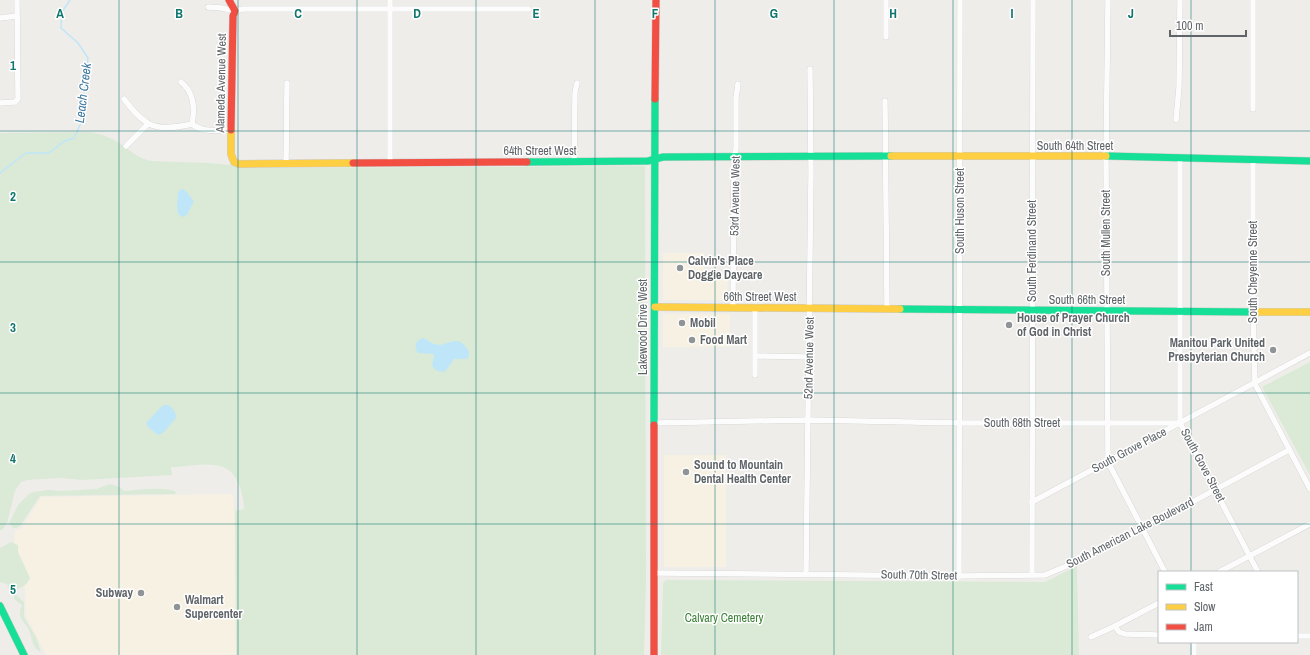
<svg xmlns="http://www.w3.org/2000/svg" width="1310" height="655" font-family="'Archivo Narrow',sans-serif">
<style>
.commercial{fill:#f7f1e4}
.green{fill:#daead6}
.water{fill:#bfe6f8}
.lines{fill:none;stroke-linecap:round;stroke-linejoin:round}
.stream{stroke:#bfe6f8;stroke-width:1.5}
.street-casing{stroke:#c9caca;stroke-width:6}
.fast-casing{stroke:#c9cac9;stroke-width:8}
.slow-casing{stroke:#c9cac9;stroke-width:8}
.jam-casing{stroke:#c9cac9;stroke-width:8}
.street{stroke:#fdfcfc;stroke-width:5.5}
.fast{stroke:#16e098;stroke-width:7}
.slow{stroke:#ffcf43;stroke-width:7}
.jam{stroke:#f24e42;stroke-width:7}
.grid{fill:none;stroke:#0f766e;stroke-width:1;stroke-opacity:0.55}
.poi-dot{fill:#919496;stroke:#fff;stroke-width:1.5}
.labels{text-anchor:middle;dominant-baseline:central;stroke-width:3;stroke-linejoin:round;paint-order:stroke}
.street-label{font-size:12px;fill:#5f6468;stroke:#fff}
.poi-label{font-size:12px;font-weight:bold;fill:#5f6468;stroke:#fff;text-anchor:start}
.park-label{font-size:12px;fill:#3a8135;stroke:#fff}
.water-label{font-size:13px;font-style:italic;fill:#3f79a0;stroke:#fff}
.grid-label{font-size:13px;text-anchor:middle;font-weight:bold;fill:#0f766e;stroke:#fff;stroke-width:3;stroke-linejoin:round;paint-order:stroke}
</style>
<rect width="100%" height="100%" fill="#efedea"/>
<g class="commercial">
<path d="M663,253h41v23h24l-1,24h-64z"/>
<rect x="663" y="314" width="67" height="33"/>
<rect x="664" y="455" width="62" height="112"/>
<path d="M233,494l3,48v113h-190l-20,-39 -2,-46 -10,-16 1,-24 6,-1 20,-32z"/>
</g>
<g class="green">
<path d="M89,132c7,1 15,3 21,6 16,7 23,19 41,23l59,2 29,3 1,2h2l403,-2 1,416 -2,73h-408l-1,-144 9,-2c-1,-18 -7,-43 -30,-44 -14,-2 -29,2 -43,2l1,8 -90,5 -23,-2 -32,2 -6,2 -6,9 -8,32 -5,7h-2v-397z"/>
<path d="M1310,362v113l-48,-88z"/>
<path d="M110,484l10,3 4,4c12,-1 43,-5 52,1l-1,2 -135,2 -20,30 -4,2h-3l-4,-5 9,-18 11,-11 4,-2 15,-2 14,1 34,-2z"/>
<path d="M11,542l7,3v7l12,26c-4,9 -11,12 -21,10l-2,-4 -7,-2v-34z"/>
<path d="M1077,566l2,89h-418l2,-72 3,-3 379,2z"/>
<path d="M14,595h2l8,7v15l12,20 5,15c-9,-3 -9,-15 -12,-22 -2,-4 -6,-8 -8,-12 -2,-4 -1,-9 1,-13l-8,-6z"/>
</g>
<g class="water">
<path d="M182,189l3,1 9,11 -7,14 -5,2 -4,-3 -1,-8 1,-14z"/>
<path d="M423,338c4,1 7,5 11,6 12,4 22,-11 32,3 3,4 4,6 2,11l-3,1h-11l-6,9 -4,4 -7,-1 -5,-5 2,-12 -16,-1c-5,-7 -2,-13 5,-15z"/>
<path d="M164,405h4c5,3 8,7 8,13l-13,15 -5,2 -10,-8 -2,-4 15,-16z"/>
</g>
<g class="lines">
<path class="stream" d="M0,173l26,-20h23l14,-11 11,-4 7,-15 7,-65 -10,-15 -17,-15 1,-16 8,-12"/>
<g class="street-casing">
<g id="street">
<path d="M390,0v163"/>
<path d="M1108,0l-2,156 2,306 57,110"/>
<path d="M208,7l14,1 13,3 8,-2h286"/>
<path d="M0,18l17,-2"/>
<path d="M886,37v-37"/>
<path d="M181,82c13,10 14,26 11,42"/>
<path d="M124,99c22,29 32,33 68,25 11,9 26,6 39,6"/>
<path d="M885,101l2,208"/>
<path d="M0,103l15,-1 3,-3 -1,-99"/>
<path d="M1253,109v-109"/>
<path d="M1176,120l3,-33 1,-87"/>
<path d="M126,146l22,-22"/>
<path d="M1180,158v265l78,149"/>
<path d="M1253,160v151l2,73 55,105"/>
<path d="M574,162l1,-70 2,-9"/>
<path d="M286,164l1,-81"/>
<path d="M733,308l1,-152 2,-7v-51l2,-14"/>
<path d="M755,308v67"/>
<path d="M756,356l52,1"/>
<path d="M654,423l154,-3 152,3h220"/>
<path d="M1032,502l278,-149"/>
<path d="M1219,572l91,-48"/>
<path d="M655,573l304,3 86,-1 31,-13 66,-33 147,-79"/>
<path d="M806,574l5,-401 -1,-104"/>
<path d="M1032,575l1,-575"/>
<path d="M959,576l1,-576"/>
<path d="M1115,626l44,-23"/>
<path d="M1297,636h13"/>
<path d="M1091,637l24,-11 4,6 6,2 34,1"/>
<path d="M1194,642v13"/>
</g>
</g>
<g class="fast-casing">
<g id="fast">
<path d="M1106,156l204,5"/>
<path d="M527,162l121,-1 15,-4 228,-1"/>
<path d="M900,309l356,3"/>
<path d="M654,425l1,-326"/>
<path d="M0,606l24,49"/>
</g>
</g>
<g class="slow-casing">
<g id="slow">
<path d="M231,130v24l3,8 5,2 114,-1"/>
<path d="M891,156h215"/>
<path d="M655,307l245,2"/>
<path d="M1256,312h54"/>
</g>
</g>
<g class="jam-casing">
<g id="jam">
<path d="M229,0l6,11 -2,5 -2,114"/>
<path d="M655,99l1,-99"/>
<path d="M353,163l174,-1"/>
<path d="M654,425v230"/>
</g>
</g>
<use href="#street" class="street"/>
<use href="#fast" class="fast"/>
<use href="#slow" class="slow"/>
<use href="#jam" class="jam"/>
</g>
<path class="grid" d="M119,0v655M238,0v655M357,0v655M476,0v655M595,0v655M715,0v655M834,0v655M953,0v655M1072,0v655M1191,0v572M0,131h1310M0,262h1310M0,393h1310M0,524h1310M1191,642v13"/>
<g class="poi-dot">
<circle cx="680" cy="268" r="4"/>
<circle cx="682" cy="323" r="4"/>
<circle cx="1009" cy="325" r="4"/>
<circle cx="692" cy="340" r="4"/>
<circle cx="1273" cy="350" r="4"/>
<circle cx="686" cy="472" r="4"/>
<circle cx="141" cy="593" r="4"/>
<circle cx="177" cy="607" r="4"/>
</g>
<g class="labels">
<g class="street-label">
<text transform="translate(221 83) rotate(-89)">Alameda Avenue West</text>
<text x="1075" y="146">South 64th Street</text>
<text x="540" y="151">64th Street West</text>
<text transform="translate(735 196) rotate(-89)">53rd Avenue West</text>
<text transform="translate(960 211) rotate(-90)">South Huson Street</text>
<text transform="translate(1106 233) rotate(-90)">South Mullen Street</text>
<text transform="translate(1032 251) rotate(-90)">South Ferdinand Street</text>
<text transform="translate(1253 272) rotate(-90)">South Cheyenne Street</text>
<text x="760" y="297">66th Street West</text>
<text x="1087" y="300">South 66th Street</text>
<text transform="translate(643 327) rotate(-90)">Lakewood Drive West</text>
<text transform="translate(809 358) rotate(-89)">52nd Avenue West</text>
<text x="1022" y="423">South 68th Street</text>
<text transform="translate(1129 450) rotate(-28)">South Grove Place</text>
<text transform="translate(1203 465) rotate(62)">South Gove Street</text>
<text transform="translate(1130 533) rotate(-27)">South American Lake Boulevard</text>
<text transform="translate(919 575) rotate(1)">South 70th Street</text>
</g>
<g class="poi-label">
<text x="688" y="261">Calvin's Place<tspan x="688" dy="14">Doggie Daycare</tspan></text>
<text x="1017" y="318">House of Prayer Church<tspan x="1017" dy="14">of God in Christ</tspan></text>
<text x="690" y="323">Mobil</text>
<text x="700" y="340">Food Mart</text>
<text x="1265" y="343" text-anchor="end">Manitou Park United<tspan x="1265" dy="14">Presbyterian Church</tspan></text>
<text x="694" y="465">Sound to Mountain<tspan x="694" dy="14">Dental Health Center</tspan></text>
<text x="133" y="593" text-anchor="end">Subway</text>
<text x="185" y="600">Walmart<tspan x="185" dy="14">Supercenter</tspan></text>
</g>
<g class="park-label">
<text x="724" y="618">Calvary Cemetery</text>
</g>
<g class="water-label">
<text transform="translate(83 93) rotate(-83)">Leach Creek</text>
</g>
</g>
<g class="grid-label">
<text x="60" y="18">A</text>
<text x="179" y="18">B</text>
<text x="298" y="18">C</text>
<text x="417" y="18">D</text>
<text x="536" y="18">E</text>
<text x="655" y="18">F</text>
<text x="774" y="18">G</text>
<text x="893" y="18">H</text>
<text x="1012" y="18">I</text>
<text x="1131" y="18">J</text>
<text x="13" y="70">1</text>
<text x="13" y="201">2</text>
<text x="13" y="332">3</text>
<text x="13" y="463">4</text>
<text x="13" y="594">5</text>
</g>
<rect x="1158" y="571" width="140" height="72" fill="#ffffff" stroke="#bfc1c3"/>
<rect x="1166" y="584" width="20" height="6" fill="#16e098" stroke="#bfc1c3"/>
<text x="1194" y="591" font-size="12" fill="#5f6468">Fast</text>
<rect x="1166" y="604" width="20" height="6" fill="#ffcf43" stroke="#bfc1c3"/>
<text x="1194" y="611" font-size="12" fill="#5f6468">Slow</text>
<rect x="1166" y="624" width="20" height="6" fill="#f24e42" stroke="#bfc1c3"/>
<text x="1194" y="631" font-size="12" fill="#5f6468">Jam</text>
<path d="M1170 30v6h76v-6" fill="none" stroke="#5f6468" stroke-width="2"/>
<text x="1176" y="30" font-size="12" fill="#5f6468" stroke="#ffffff" stroke-width="3" paint-order="stroke">100 m</text>
</svg>
